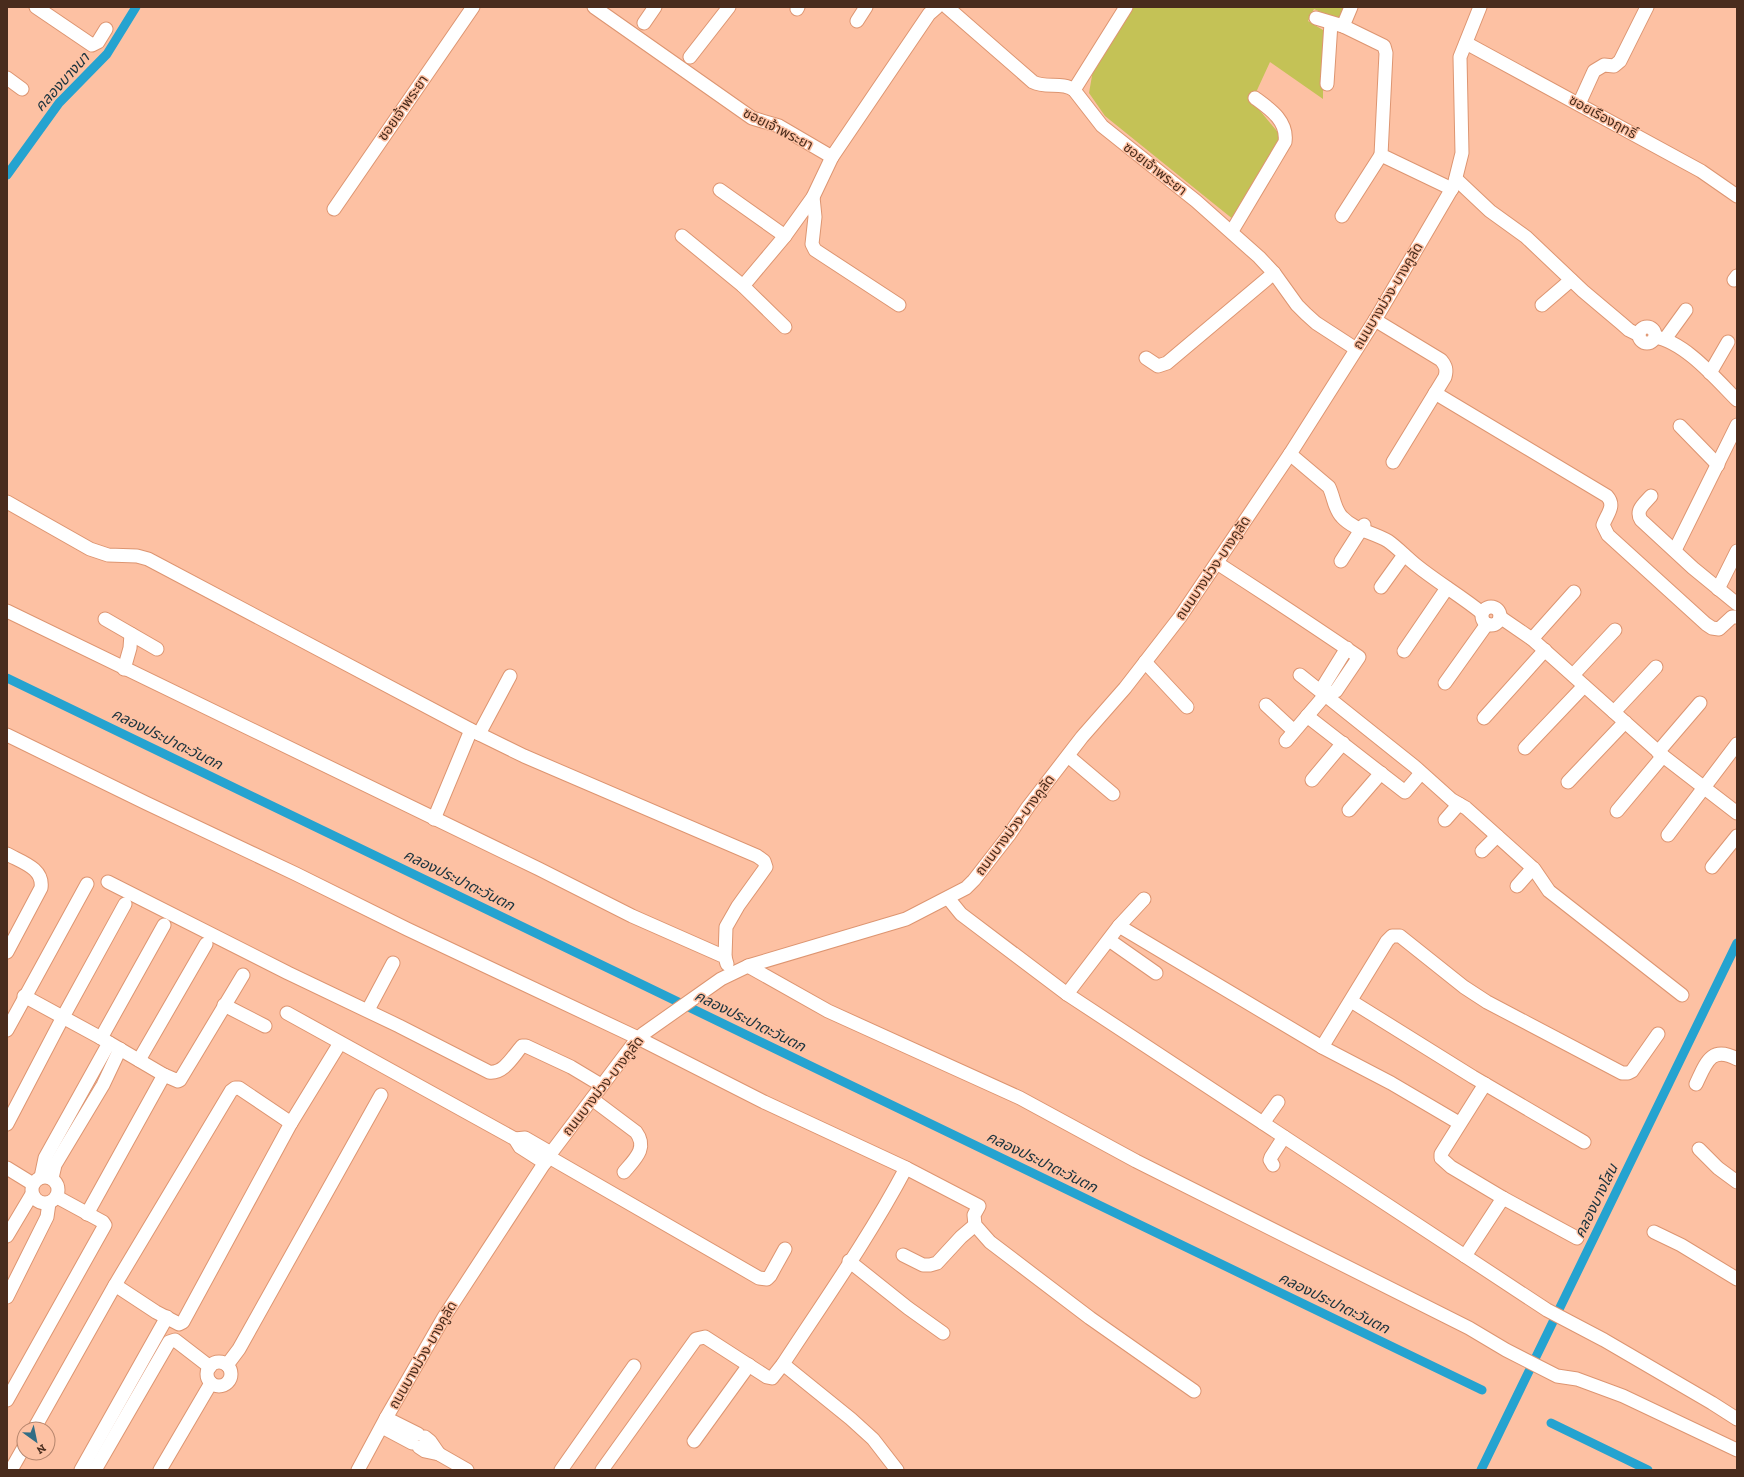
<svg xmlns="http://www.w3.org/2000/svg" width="1744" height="1477" font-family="'Zilla Slab','Noto Sans Thai',serif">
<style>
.green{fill:#c4c256}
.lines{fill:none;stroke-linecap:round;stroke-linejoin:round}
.canal{stroke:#25a3d0;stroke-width:9}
.minor-casing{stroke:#dd9571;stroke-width:15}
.minor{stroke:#fff;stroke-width:13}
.labels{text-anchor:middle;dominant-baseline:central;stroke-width:3;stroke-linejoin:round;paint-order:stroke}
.street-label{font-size:14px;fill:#492c1d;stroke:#fdc1a3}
.water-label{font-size:15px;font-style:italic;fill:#1a333e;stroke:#fdc1a3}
</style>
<rect width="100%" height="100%" fill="#fdc1a3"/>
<path class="green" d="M1133,7h212l-6,13 -25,-11 -6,12 15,9v69l-53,-37 -18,39 29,35 -47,84 -129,-104 -16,-23 4,-23z"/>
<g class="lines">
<g class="canal">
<path d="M7,175l52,-72 48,-49 29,-47"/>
<path d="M7,678l1475,712"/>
<path d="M1551,1423l97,47"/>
<path d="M1481,1470l256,-527"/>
</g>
<g class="minor-casing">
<g id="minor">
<path d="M36,7l56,38 6,-3 8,-13"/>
<path d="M594,7l158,111 27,8 53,31 97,-143 8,-7"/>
<path d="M947,7l86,75c13,7 29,-1 41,8l28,36 94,75 63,56 15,16 23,32 9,9 10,9 40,26"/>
<path d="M797,9l1,-2"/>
<path d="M1316,18l27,8 41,20 2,7 -5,102 71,34"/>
<path d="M857,21l9,-14"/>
<path d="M644,23l11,-16"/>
<path d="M1343,26l8,-19"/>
<path d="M1466,43l235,128 36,25"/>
<path d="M690,57l39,-50"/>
<path d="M7,78l15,11"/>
<path d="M1327,84l4,-61"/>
<path d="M1074,90l52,-83"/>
<path d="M1579,104l15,-33 10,-6 10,1 6,-5 27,-54"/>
<path d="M1456,179l34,32 36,26 57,54 38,32 8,7 10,5"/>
<path d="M720,190l65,46"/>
<path d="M813,197l2,20 -3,27 3,6 84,55"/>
<path d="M334,209l139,-202"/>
<path d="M1342,216l39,-61"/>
<path d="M1232,231l53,-89c3,-21 -15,-33 -30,-44"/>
<path d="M682,236l61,50 42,-50 28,-39 19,-40"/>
<path d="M1734,280l3,-4"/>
<path d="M743,286l42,41"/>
<path d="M1542,305l29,-25"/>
<path d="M1375,320l66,40c5,6 6,10 4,17l-52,85"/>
<circle cx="1647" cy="335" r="8"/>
<path d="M1655,337c30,5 61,42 82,63"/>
<path d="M1665,339l21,-29"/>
<path d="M1146,358l12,8 9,-3 107,-90"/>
<path d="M1710,373l18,-31"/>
<path d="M1435,393l172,103c9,10 0,18 -4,29l5,10 98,89 6,4 7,1 13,-12h5"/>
<path d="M1680,426l38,39"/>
<path d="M1290,454l39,33c5,10 5,22 13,30 12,13 31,15 46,24 10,7 18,16 28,24 21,17 45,31 66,48"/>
<path d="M1651,496c-7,8 -16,14 -10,24l52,48 44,36"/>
<path d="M7,502l83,47 18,6 29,1 11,3 323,171 53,26 233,100 7,5 2,6 -28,39 -12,21 -1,30"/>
<path d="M1675,550l62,-125"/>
<path d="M1341,561l23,-36"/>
<path d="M1217,563c48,31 95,62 142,94l-23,34 -11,4 -1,-10 23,-37"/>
<path d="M1381,587l23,-32"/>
<path d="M1718,589l19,-38"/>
<circle cx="1491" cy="616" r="9"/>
<path d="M7,611l532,258 93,47 93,41 2,7"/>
<path d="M1500,617l32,22 131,117 74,57"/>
<path d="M105,619l52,30"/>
<path d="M1532,639l42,-47"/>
<path d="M1404,651l43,-63"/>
<path d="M1145,662l42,45"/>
<path d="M124,669l6,-21 1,-14"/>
<path d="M1300,675l114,91 38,34 14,8 68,61 15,22 133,104"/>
<path d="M1573,675l42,-45"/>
<path d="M1445,683l42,-59"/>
<path d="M1266,705l28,26"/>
<path d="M1614,712l42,-45"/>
<path d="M1307,716l98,76 16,-19"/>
<path d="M1484,718l61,-68"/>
<path d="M479,734l31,-58"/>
<path d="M7,735l139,68 150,71 111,55 231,109 126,64 142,66c-36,68 -81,132 -123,196l-11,14 -5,-1 -62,-40 -9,2 -94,131"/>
<path d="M1286,741l39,-46"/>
<path d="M1525,748l59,-62"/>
<path d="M1658,752l42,-49"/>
<path d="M1068,756l45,38"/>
<path d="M1312,780l31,-37"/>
<path d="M1568,782l57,-60"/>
<path d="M1349,810l32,-37"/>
<path d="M1617,811l46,-55"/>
<path d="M434,819l37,-89"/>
<path d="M1445,820l14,-16"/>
<path d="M1668,835l69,-91"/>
<path d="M1482,851l15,-15"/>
<path d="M7,854c14,8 37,14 34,34l-34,64"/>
<path d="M1712,867l25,-31"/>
<path d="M108,882l180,91 111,53 90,46c15,2 24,-16 33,-26h4l45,21 30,18"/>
<path d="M1517,886l16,-18"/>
<path d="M948,898l13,16 106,80 480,316 57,30 108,63 25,16"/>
<path d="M1119,926l203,121 69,36 68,40"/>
<path d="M1109,940l47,33"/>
<path d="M748,966l80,45 192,87 116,63 333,167 37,22 51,26 20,3 46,17 114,54"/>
<path d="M1067,994l52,-68 25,-27"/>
<path d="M24,996l77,42 63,37 14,6 2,-1 63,-105"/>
<path d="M1351,1001l122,76 111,65"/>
<path d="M224,1005l41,21"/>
<path d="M368,1010l25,-47"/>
<path d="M287,1013l228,126 5,8 25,16"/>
<path d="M7,1030l80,-146"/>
<path d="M101,1038l63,-113"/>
<path d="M1322,1047l65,-106 5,-5h8l5,4 59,47 23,15 135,71h6l4,-2 26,-37"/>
<path d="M139,1060l67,-116"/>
<path d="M1485,1084l-44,70v4l10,9 52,31"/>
<path d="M1696,1084c10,-21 15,-39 41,-25"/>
<path d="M592,1099l44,33c12,16 -1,27 -12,40"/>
<path d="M1263,1123l15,-21"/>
<path d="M7,1124l56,-107 62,-113"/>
<path d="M515,1139l10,-1 26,15"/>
<path d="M1699,1149l19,19 19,14"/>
<path d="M549,1157l210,121 8,1 3,-3 15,-27"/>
<path d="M1273,1165l-3,-5 1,-3 13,-20"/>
<path d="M7,1168l26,16"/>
<path d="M906,1168l73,38 -5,9 1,10 15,17 100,76 104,73"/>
<circle cx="45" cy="1190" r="13"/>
<path d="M41,1177l4,-19 64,-115"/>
<path d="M52,1178l3,-13 48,-80 17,-36"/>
<path d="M87,1214l77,-139"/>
<path d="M1654,1232l27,13 56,34"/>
<path d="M7,1236l25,-42"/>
<path d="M903,1255l20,10h7l7,-2 24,-26 14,-12"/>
<path d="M1465,1256l38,-58 74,40"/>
<path d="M849,1261l59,47 35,25"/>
<path d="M115,1285l41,27 23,12 4,-2 108,-199 49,-80"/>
<path d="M7,1297l40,-80 2,-14"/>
<circle cx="219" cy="1374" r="12"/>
<path d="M783,1364l68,55 22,20 24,31"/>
<path d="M227,1365l12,-16 142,-254"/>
<path d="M7,1400l98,-175 -2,-3 -46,-25"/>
<path d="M386,1418l32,16"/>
<path d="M382,1427l30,16"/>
<path d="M34,1429l81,-144 116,-194 4,-3h4l52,35"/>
<path d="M425,1437l5,4 9,13"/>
<path d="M694,1441l55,-76"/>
<path d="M419,1447l6,4 14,3 28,16"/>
<path d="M11,1470l13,-23"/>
<path d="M81,1470l86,-153"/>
<path d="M95,1470l74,-128 6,-2 35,27"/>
<path d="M160,1470l51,-87"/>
<path d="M358,1470l28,-52 58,-101 107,-164 83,-110 9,-9 78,-55 27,-13 158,-47 60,-31 8,-8 35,-45 19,-28 54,-70 43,-49 55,-71 110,-163 85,-134 79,-135 8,-32 -2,-96 20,-50"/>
<path d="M561,1470l73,-104"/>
</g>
</g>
<use href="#minor" class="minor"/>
</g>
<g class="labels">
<g class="street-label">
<text transform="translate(403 108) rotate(-55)">ซอยเจ้าพระยา</text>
<text transform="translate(1603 117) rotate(29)">ซอยเรืองฤทธิ์</text>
<text transform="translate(778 129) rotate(27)">ซอยเจ้าพระยา</text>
<text transform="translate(1155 169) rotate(38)">ซอยเจ้าพระยา</text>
<text transform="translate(1388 296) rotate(-59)">ถนนบางม่วง-บางคูลัด</text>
<text transform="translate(1213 568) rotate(-56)">ถนนบางม่วง-บางคูลัด</text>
<text transform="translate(1015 825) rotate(-53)">ถนนบางม่วง-บางคูลัด</text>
<text transform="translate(603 1086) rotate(-52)">ถนนบางม่วง-บางคูลัด</text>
<text transform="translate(423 1355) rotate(-60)">ถนนบางม่วง-บางคูลัด</text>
</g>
<g class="water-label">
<text transform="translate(62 82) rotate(-48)">คลองบางนา</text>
<text transform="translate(167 739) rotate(26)">คลองประปาตะวันตก</text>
<text transform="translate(459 880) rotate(26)">คลองประปาตะวันตก</text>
<text transform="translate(750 1021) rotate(26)">คลองประปาตะวันตก</text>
<text transform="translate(1042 1162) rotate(26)">คลองประปาตะวันตก</text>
<text transform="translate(1596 1201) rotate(-64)">คลองบางโสน</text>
<text transform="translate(1334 1303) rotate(26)">คลองประปาตะวันตก</text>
</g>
</g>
<rect width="1744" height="1477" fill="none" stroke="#492c1d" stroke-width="16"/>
<g transform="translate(36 1441) rotate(147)"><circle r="19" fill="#fdc1a3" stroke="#b5856d"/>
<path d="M0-3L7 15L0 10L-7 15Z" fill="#326d85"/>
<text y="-6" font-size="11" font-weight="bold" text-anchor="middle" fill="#492c1d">N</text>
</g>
</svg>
